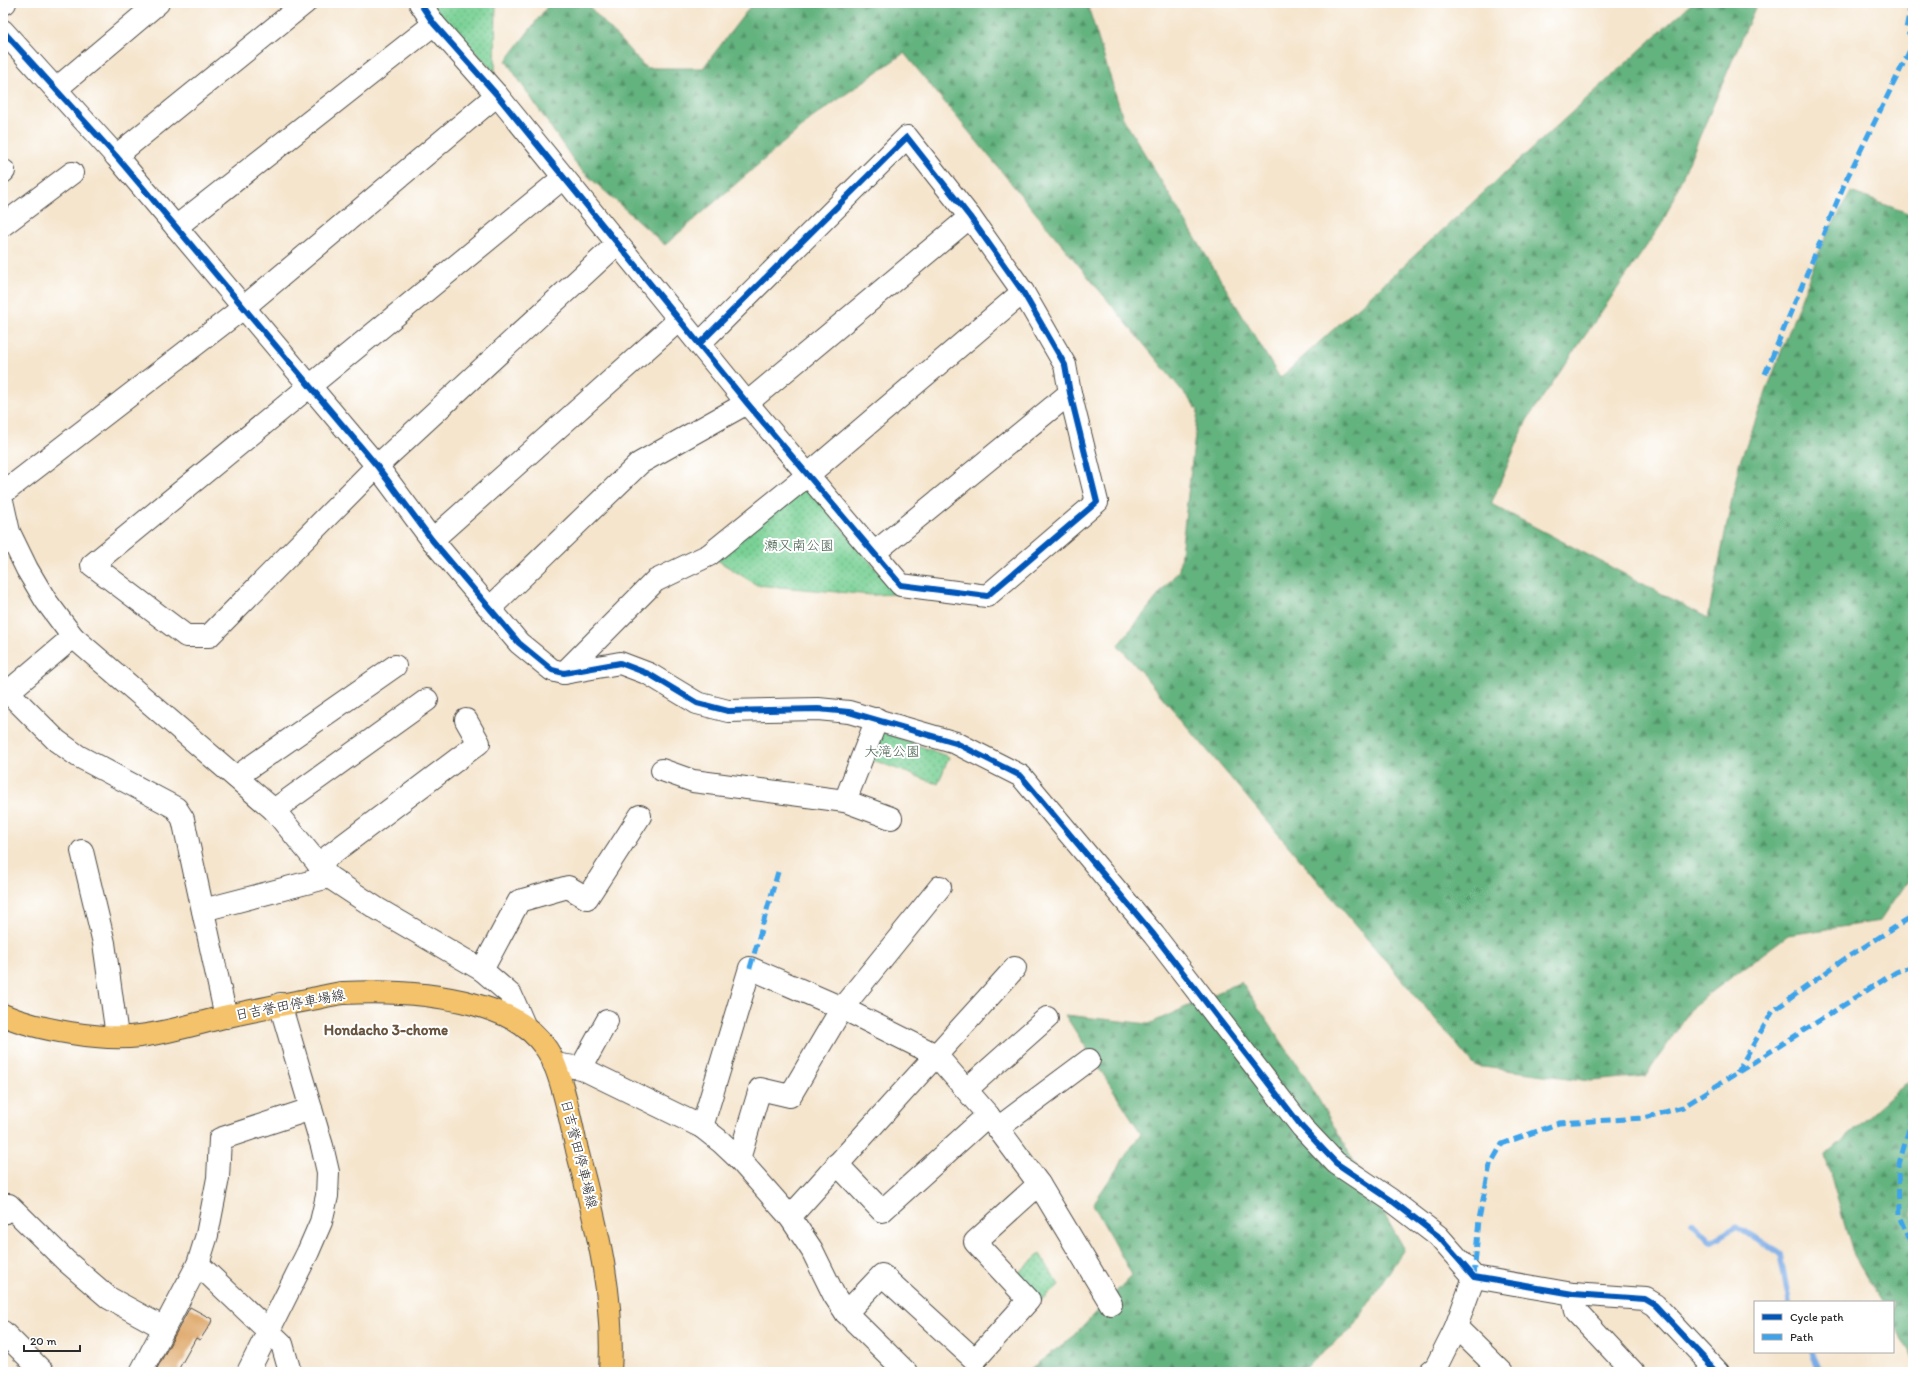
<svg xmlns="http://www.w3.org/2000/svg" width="1916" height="1375" font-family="Itim,'Klee One',sans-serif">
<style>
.grass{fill:url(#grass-dots);stroke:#527e60}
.forest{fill:url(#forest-firs);stroke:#476f55}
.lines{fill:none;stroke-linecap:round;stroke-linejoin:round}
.stream{stroke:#7aabe6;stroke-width:5.5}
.building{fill:#dda464}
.minor-casing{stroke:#494743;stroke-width:24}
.major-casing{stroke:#494743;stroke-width:24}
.minor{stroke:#fff;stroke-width:22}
.major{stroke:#f3c26a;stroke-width:22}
.quiet{stroke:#3ea3eb;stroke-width:5;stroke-dasharray:10 5;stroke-linecap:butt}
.cycleway-casing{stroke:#fff;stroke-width:8}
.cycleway{stroke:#0057b8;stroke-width:6}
.labels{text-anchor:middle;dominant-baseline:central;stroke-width:4;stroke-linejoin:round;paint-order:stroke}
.park-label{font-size:14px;fill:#435d4b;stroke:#fff}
.street-label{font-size:14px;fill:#2b2b2b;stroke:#fff}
.neighbourhood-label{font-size:15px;font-weight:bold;fill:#69553f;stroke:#fff}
</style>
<defs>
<pattern id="grass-dots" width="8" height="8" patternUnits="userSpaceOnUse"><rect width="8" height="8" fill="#7ad196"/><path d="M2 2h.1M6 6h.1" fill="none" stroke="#64aa7b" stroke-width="1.8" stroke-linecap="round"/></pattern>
<pattern id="forest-firs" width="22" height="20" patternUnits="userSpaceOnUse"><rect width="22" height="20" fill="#63b37f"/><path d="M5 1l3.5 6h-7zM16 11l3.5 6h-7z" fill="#529268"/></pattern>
</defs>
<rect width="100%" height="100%" fill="#fff"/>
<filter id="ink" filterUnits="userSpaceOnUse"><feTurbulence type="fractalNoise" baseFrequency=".025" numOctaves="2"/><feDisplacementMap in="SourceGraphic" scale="8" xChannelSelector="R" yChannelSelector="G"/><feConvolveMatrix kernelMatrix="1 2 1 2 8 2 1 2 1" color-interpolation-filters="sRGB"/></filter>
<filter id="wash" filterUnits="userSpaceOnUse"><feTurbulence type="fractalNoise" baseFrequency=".012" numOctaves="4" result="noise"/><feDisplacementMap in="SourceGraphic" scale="16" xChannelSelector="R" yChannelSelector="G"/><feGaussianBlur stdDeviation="0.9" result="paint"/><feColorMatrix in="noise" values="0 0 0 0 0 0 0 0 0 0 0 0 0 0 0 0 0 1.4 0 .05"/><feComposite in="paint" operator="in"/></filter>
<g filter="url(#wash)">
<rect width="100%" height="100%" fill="#f5e5cd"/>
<g class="grass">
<path d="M430,3h66l-1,70z"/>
<path d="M807,486l90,108 -25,1 -115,-10 -48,-30z"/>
<path d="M881,731l68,26 -11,27 -68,-25z"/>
<path d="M1040,1254l19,31 -19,17 -24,-27z"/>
</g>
<g class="forest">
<path d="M550,3h36l60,65h57l50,-65h334l36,115 157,260 412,-375h65l-94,219 -136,198 -36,84 217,114 31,-154 82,-218 30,-54 62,23v657l-33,49 -92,14 -95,71 -47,70 -55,5 -116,-15 -357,-421 61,-75 19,-160 -294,-357 -92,65 -147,127 -87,-78 -72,-106z"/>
<path d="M1241,982l67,99 96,168 -52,80 -52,43h-274l48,-36 58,-61 -39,-71 48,-71 -76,-118 84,9z"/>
<path d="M1913,1077v281l-20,-35v-21h-12l-27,-46 -29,-100z"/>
</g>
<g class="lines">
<g class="stream">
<path d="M1692,1223l19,19 26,-16 43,28 9,48"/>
<path d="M1812,1352l9,20"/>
</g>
</g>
<g id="blocks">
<path class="building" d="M190,1307l22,12 -1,4 -11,17 -4,-2 -19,34h-22z"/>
</g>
</g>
<g filter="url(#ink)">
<use href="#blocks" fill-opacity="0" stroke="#494743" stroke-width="1"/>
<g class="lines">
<g class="minor-casing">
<g id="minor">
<path d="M420,3l14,21 63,71 250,308 154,182 86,11 110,-94 -27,-109 -5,-28 -42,-73 -53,-75 -63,-80 -207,206"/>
<path d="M3,4l2,-1"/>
<path d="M3,31l113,125 60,71 201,239 55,74 87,103 33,27 12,3 56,-10 29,11 48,29 31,8 90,-2 31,3 107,31 65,33 133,159 148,192 34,36 55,37 47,36 36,41 99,17 72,5 10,6 63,67"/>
<path d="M56,89l102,-86"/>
<path d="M116,156l189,-153"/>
<path d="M3,172l1,-1"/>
<path d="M563,178l-471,387 94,71h23l168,-170 240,-222"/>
<path d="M3,225l69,-52"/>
<path d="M176,227l258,-203"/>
<path d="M3,493l240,-185 254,-213"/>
<path d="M3,505l6,27 18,37 19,32 27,36 -65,55 49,49 21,15 98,52 7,11 43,198"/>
<path d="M432,540l248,-221"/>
<path d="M874,553l196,-160"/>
<path d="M490,608l150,-145 107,-60 223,-186"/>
<path d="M73,637l201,173 55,67 47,31 106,62 29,25 14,32"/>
<path d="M564,673l91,-92 54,-26 100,-81 214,-182"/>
<path d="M662,770l31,11 152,20 46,17"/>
<path d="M236,777l159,-111"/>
<path d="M845,801l32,-82"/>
<path d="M274,810l153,-110"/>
<path d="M82,851l22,92 13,93"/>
<path d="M318,864l161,-121 -13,-23"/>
<path d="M203,910l126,-33"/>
<path d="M482,970l37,-69 49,-14 19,11 53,-82"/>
<path d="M554,1064l27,4 121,59 19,15 18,17 51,58 22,33 22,45 12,18 60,59"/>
<path d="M581,1068l26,-47"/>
<path d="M967,1089l80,-71"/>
<path d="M702,1127l48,-159 92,40 94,47 52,60 51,69 72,120"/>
<path d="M998,1128l91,-68"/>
<path d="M739,1159l21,-70 30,7 52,-88 98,-121"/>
<path d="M837,1164l45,47 106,-96"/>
<path d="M3,1213l6,-8 57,56 43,37 55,30"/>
<path d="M790,1217l225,-249"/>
<path d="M198,1264l84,80 8,28"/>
<path d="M1573,1294l3,17 57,61"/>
<path d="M846,1313l36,-38 93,85 54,-60 -54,-58 64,-58"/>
<path d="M1456,1327l46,45"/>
<path d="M3,1332l40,40"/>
<path d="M141,1372l57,-108 9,-29 11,-57 2,-39 91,-30"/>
<path d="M248,1372l60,-120 13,-30 6,-26 1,-24 -6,-26 -42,-142"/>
<path d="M1430,1372l6,-5 20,-40 18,-50"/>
</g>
</g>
<g class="major-casing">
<path id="major" d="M3,1015c35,15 99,26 137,21 30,-4 59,-13 88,-20 28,-6 56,-12 84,-17 10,-2 21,-5 31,-6 42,-2 89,0 130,11 29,8 54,18 72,43 16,21 26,76 32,103 19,73 38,146 33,222"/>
</g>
<use href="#minor" class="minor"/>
<use href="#major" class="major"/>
<g class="quiet">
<path d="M1911,3l-5,26 7,10"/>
<path d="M1765,374l81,-194 67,-136"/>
<path d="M750,968l28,-96"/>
<path d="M1737,1072l36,-61 70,-51 70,-44"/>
<path d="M1913,1115l-14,49 1,51 13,31"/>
<path d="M1474,1277l5,-58 11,-54 12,-21 57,-21 85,-5 39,-11 213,-135 17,-6"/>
</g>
<g class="cycleway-casing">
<g id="cycleway">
<path d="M420,3l14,21 63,71 250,308 154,182 86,11 110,-94 -27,-109 -5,-28 -42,-73 -53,-75 -63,-80 -207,206"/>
<path d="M3,31l113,125 60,71 201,239 55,74 87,103 33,27 12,3 56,-10 29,11 48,29 31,8 90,-2 31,3 107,31 65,33 133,159 148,192 34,36 55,37 47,36 36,41 99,17 72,5 10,6 63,67"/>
</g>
</g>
<use href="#cycleway" class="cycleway"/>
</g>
</g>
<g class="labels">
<g class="park-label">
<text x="799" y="545">瀬又南公園</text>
<text x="892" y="751">大滝公園</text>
</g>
<g class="street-label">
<text transform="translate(290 1005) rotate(-11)">日吉誉田停車場線</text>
<text transform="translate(579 1154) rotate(76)">日吉誉田停車場線</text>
</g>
<g class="neighbourhood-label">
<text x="386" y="1030">Hondacho 3-chome</text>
</g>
</g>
<rect width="1916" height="1375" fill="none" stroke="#fff" stroke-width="16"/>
<rect x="1754" y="1301" width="140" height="52" fill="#ffffff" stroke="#aaaaaa"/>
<rect x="1762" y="1314" width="20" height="6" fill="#0057b8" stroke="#aaaaaa"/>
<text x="1790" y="1321" font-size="12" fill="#2b2b2b">Cycle path</text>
<rect x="1762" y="1334" width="20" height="6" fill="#3ea3eb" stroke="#aaaaaa"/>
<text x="1790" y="1341" font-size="12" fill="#2b2b2b">Path</text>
<path d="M24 1345v6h56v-6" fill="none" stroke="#2b2b2b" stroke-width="2"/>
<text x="30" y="1345" font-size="12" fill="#2b2b2b" stroke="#ffffff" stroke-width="3" paint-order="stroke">20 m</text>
</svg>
